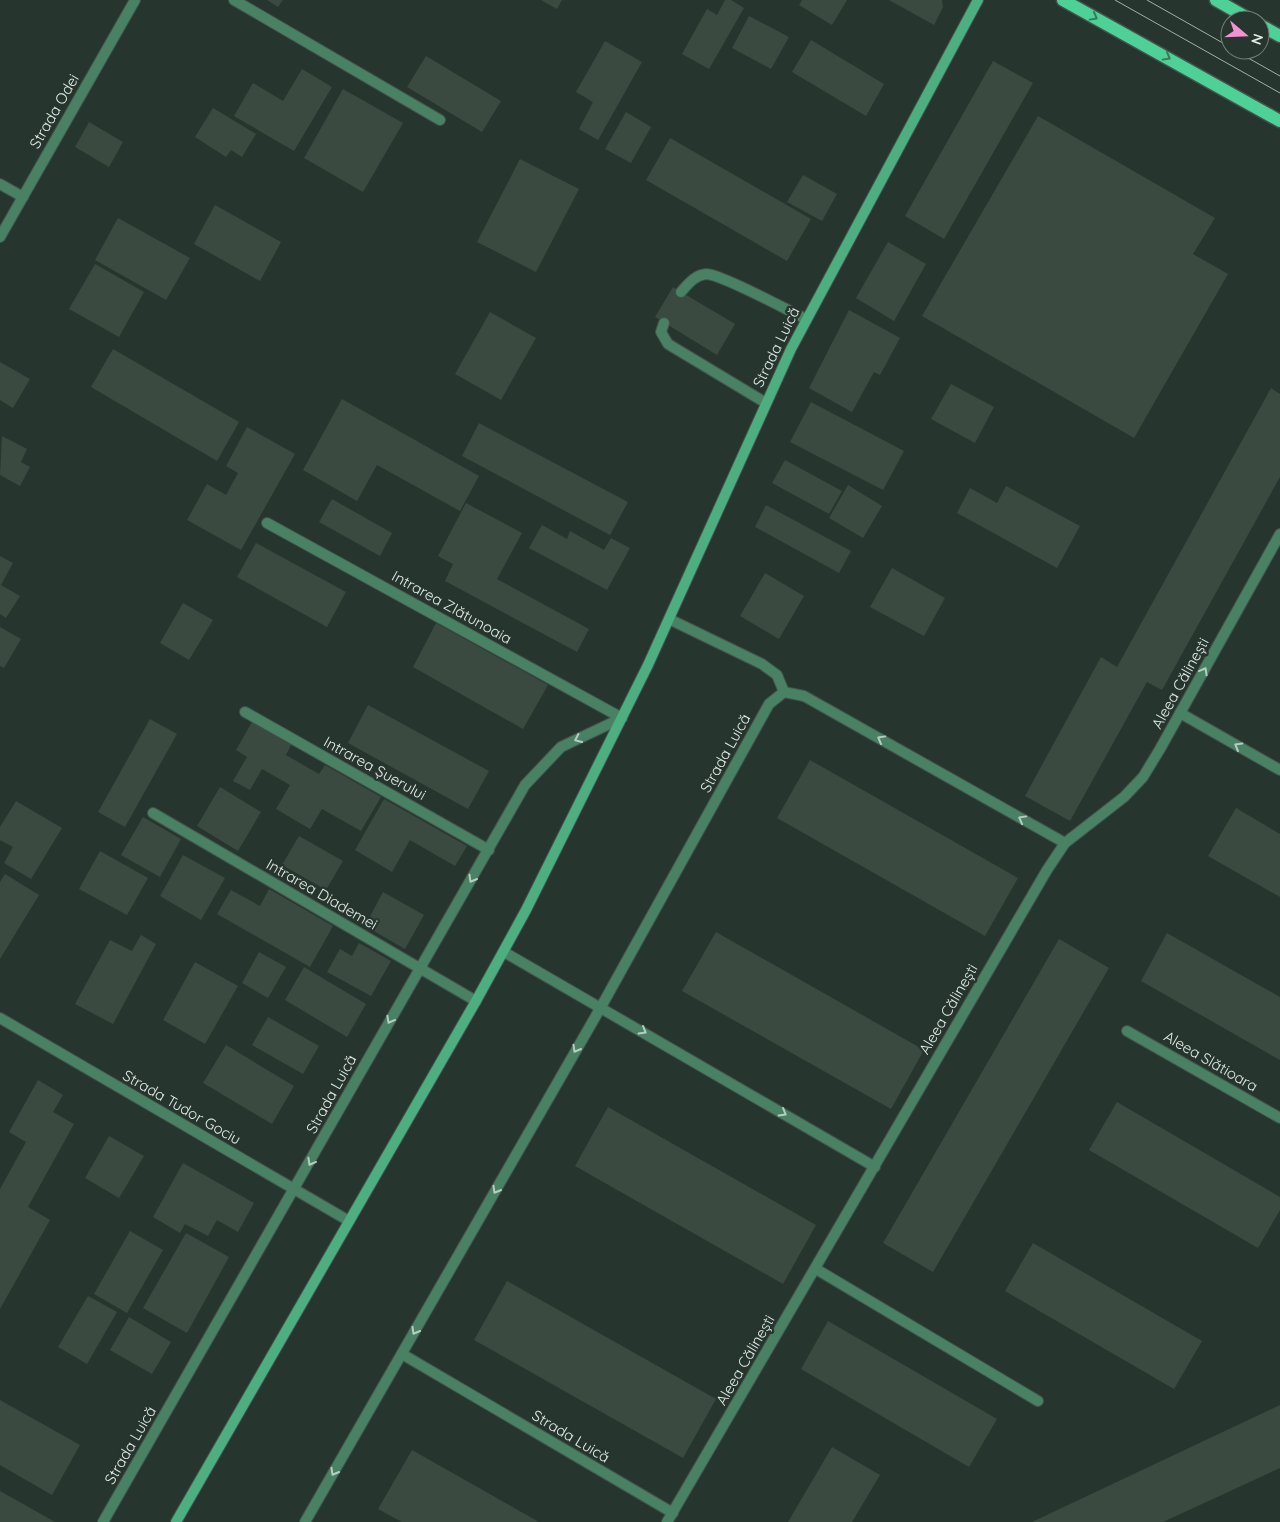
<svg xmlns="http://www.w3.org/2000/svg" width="1280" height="1522" font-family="Quicksand,sans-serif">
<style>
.building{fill:#3b4a41}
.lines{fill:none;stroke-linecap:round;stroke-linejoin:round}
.lane-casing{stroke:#44524b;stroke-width:12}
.street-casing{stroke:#44524b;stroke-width:12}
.secondary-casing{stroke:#44524b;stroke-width:12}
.primary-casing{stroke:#44524b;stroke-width:15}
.lane{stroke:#488164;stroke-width:10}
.street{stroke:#488164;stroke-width:10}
.secondary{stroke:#4dae80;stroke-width:10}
.primary{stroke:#4ed196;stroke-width:12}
.tram{stroke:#a3aea8;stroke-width:1}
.oneway{stroke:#387b5c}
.oneway2{stroke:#b5cdc0}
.labels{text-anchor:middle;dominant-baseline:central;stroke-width:5;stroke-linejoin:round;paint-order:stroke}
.street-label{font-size:15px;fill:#e4ede8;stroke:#26352d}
</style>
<rect width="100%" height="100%" fill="#26352d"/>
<g class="building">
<path d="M267,0h16l-5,7z"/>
<path d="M541,0h21l-5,9z"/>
<path d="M725,0h6l13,8 -35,61 -27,-15 25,-45 10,6z"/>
<path d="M802,0h45l-15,25 -33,-20z"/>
<path d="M889,0h53l1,7 -9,18z"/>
<path d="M749,16l40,21 -18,32 -39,-21z"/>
<path d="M811,40l73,44 -18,32 -74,-44z"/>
<path d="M605,41l37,21 -44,78 -19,-11 14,-27 -17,-10z"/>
<path d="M426,56l75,45 -19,31 -75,-45z"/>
<path d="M993,61l40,22 -89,156 -39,-23z"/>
<path d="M302,69l30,18 -38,64 -60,-35 19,-33 30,18z"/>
<path d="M343,89l60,34 -40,69 -59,-34z"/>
<path d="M213,108l43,26 -14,23 -11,-7 -5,7 -31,-20z"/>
<path d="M626,112l25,15 -20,36 -26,-14z"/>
<path d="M1038,116l177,102 -22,36 35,20 -94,164 -212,-122z"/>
<path d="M89,122l34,20 -14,25 -34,-20z"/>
<path d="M670,138l141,81 -24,42 -141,-81z"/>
<path d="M520,159l59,30 -43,83 -59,-30z"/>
<path d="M803,175l34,19 -15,27 -35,-19z"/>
<path d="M215,205l66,37 -21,39 -66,-37z"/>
<path d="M118,218l72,40 -24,42 -71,-40z"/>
<path d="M888,242l38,22 -32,57 -38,-23z"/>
<path d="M95,264l49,28 -25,45 -50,-28z"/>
<path d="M673,287l62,37 -18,31 -62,-38z"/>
<path d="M849,310l51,28 -20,37 -6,-3 -22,40 -43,-24z"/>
<path d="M490,312l46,26 -35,62 -46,-26z"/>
<path d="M113,349l126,73 -22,39 -126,-74z"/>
<path d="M0,362l30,17 -17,29 -13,-8z"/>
<path d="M951,384l43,23 -19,36 -44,-24z"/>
<path d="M1271,388l9,6v83l-118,213 -15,-8 -77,139 -45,-25 76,-139 16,10z"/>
<path d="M342,399l137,77 -19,35 -83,-46 -20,36 -54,-31z"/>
<path d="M811,402l93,49 -21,39 -93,-48z"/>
<path d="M479,423l149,79 -18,33 -148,-79z"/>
<path d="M247,427l48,27 -54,96 -54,-30 20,-36 19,11 12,-22 -12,-7z"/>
<path d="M2,436l25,13 -6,13 9,5 -10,19 -20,-11z"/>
<path d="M785,460l57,31 -13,23 -57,-31z"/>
<path d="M848,485l34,21 -19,32 -34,-20z"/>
<path d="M1006,486l74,40 -23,42 -100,-55 13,-25 27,15z"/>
<path d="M332,499l60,34 -12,23 -61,-34z"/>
<path d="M466,503l56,30 -25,46 92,50 -12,23 -132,-71 8,-17 -15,-8z"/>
<path d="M766,505l85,46 -12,22 -84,-46z"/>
<path d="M542,525l25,14 3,-8 34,19 7,-12 19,10 -23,42 -78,-42z"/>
<path d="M256,543l90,49 -19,35 -90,-50z"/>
<path d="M0,556l13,7 -12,22 19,11 -14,22 -6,-4z"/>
<path d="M892,568l53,30 -21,38 -54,-29z"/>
<path d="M765,573l39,23 -25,43 -39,-23z"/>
<path d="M183,603l30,17 -24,40 -29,-17z"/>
<path d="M436,623l112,62 -25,44 -110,-62z"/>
<path d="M0,627l21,12 -17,29 -4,-2z"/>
<path d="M368,705l121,66 -21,38 -120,-66z"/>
<path d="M150,719l27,15 -52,93 -27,-15z"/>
<path d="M252,722l39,23 -5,10 33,19 6,-9 56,32 -20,34 -39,-22 -12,20 -34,-20 14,-24 -28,-16 -12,21 -17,-9 14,-24 -11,-7z"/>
<path d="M810,760l208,118 -33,58 -208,-118z"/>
<path d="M220,787l41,25 -23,39 -41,-25z"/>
<path d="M384,799l83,47 -12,20 -45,-26 -18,32 -37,-22z"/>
<path d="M16,801l46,27 -31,51 -27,-16 9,-16 -13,-7v-13z"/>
<path d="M1236,808l44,26v63l-72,-41z"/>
<path d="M143,817l38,22 -21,38 -39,-22z"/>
<path d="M299,836l44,25 -17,29 -44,-25z"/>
<path d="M100,851l48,27 -21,37 -48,-26z"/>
<path d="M183,855l42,23 -24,42 -41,-24z"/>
<path d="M5,874l34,21 -39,64v-77z"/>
<path d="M269,889l64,37 -23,41 -93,-53 14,-24 29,16z"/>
<path d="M383,892l41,23 -19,34 -40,-23z"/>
<path d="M716,932l208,118 -33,59 -209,-118z"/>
<path d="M1167,933l113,64v63l-139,-79z"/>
<path d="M141,935l15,9 -43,80 -38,-20 35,-64 22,11z"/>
<path d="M1059,939l50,29 -176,304 -50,-29z"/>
<path d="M359,943l32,18 -20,35 -44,-24 13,-23 12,7z"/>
<path d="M259,952l27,15 -18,31 -26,-15z"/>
<path d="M195,962l43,24 -33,58 -42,-24z"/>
<path d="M304,967l62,37 -19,33 -62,-37z"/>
<path d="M268,1017l51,29 -16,28 -51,-29z"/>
<path d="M226,1045l68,41 -22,38 -69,-41z"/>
<path d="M38,1080l25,15 -10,17 21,12 -46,83 22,13 -50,89v-120l26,-47 -17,-10z"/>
<path d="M1117,1102l163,95v13l-22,38 -169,-98z"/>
<path d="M608,1107l208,118 -33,59 -208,-118z"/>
<path d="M109,1136l35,20 -25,42 -34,-20z"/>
<path d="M183,1163l71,40 -16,29 -21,-12 -9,16 -23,-12 -5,9 -27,-16z"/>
<path d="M130,1231l33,19 -36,63 -33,-19z"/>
<path d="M186,1233l43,24 -42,76 -44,-25z"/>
<path d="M1033,1243l169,98 -28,48 -169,-98z"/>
<path d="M507,1281l209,118 -33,59 -209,-118z"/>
<path d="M88,1296l29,16 -30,52 -29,-17z"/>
<path d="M129,1317l42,25 -19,32 -42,-24z"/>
<path d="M828,1321l169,98 -28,48 -168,-98z"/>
<path d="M0,1400l80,45 -28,50 -52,-30z"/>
<path d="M1280,1405v63l-117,54h-131z"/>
<path d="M832,1447l48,28 -28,47h-64z"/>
<path d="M412,1450l127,72h-137l-24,-13z"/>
<path d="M0,1491l55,31h-55z"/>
</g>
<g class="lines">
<g class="lane-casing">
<g id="lane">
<path d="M0,184l23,13"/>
<path d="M681,292c7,-8 14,-17 25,-18 15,0 83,37 100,45"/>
<path d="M664,323l-3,9 7,12 98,59"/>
<path d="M669,619l93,45 15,11 7,17"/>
<path d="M1180,713l100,57"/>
<path d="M402,1354l271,159"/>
<path d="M103,1522l422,-737 36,-38 61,-29"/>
<path d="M305,1522l296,-515 168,-303 15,-12 20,4 261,147"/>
</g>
</g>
<g class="street-casing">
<g id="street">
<path d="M234,0l206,120"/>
<path d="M0,237l135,-237"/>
<path d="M267,523l355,195"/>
<path d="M245,712l244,138"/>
<path d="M153,813l323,188"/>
<path d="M504,952l371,215"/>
<path d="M0,1018l349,203"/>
<path d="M1127,1031l153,87"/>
<path d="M816,1269l222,132"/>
<path d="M667,1522l380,-652 18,-27 59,-46 19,-20 17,-28 120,-215"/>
</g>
</g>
<g class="secondary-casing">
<path id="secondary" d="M176,1522l300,-521 50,-91 122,-245 143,-316 187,-349"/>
</g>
<g class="primary-casing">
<g id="primary">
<path d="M1063,0l217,121"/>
<path d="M1216,0l35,20"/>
<path d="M1260,25l20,11"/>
</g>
</g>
<use href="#lane" class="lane"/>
<use href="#street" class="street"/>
<use href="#secondary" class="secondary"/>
<use href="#primary" class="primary"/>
<g class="tram">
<path d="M1115,0l165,93"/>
<path d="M1147,0l83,47"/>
<path d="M1234,50l46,26"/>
</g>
</g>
<defs><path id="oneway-chevron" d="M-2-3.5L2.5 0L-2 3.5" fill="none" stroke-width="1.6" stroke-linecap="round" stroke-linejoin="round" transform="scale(1.25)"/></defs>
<g class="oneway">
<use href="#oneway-chevron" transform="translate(1094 17) rotate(29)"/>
<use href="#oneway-chevron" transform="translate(1167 57) rotate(29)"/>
</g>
<g class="oneway2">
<use href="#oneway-chevron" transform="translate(1204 671) rotate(-61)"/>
<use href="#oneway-chevron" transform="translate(578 739) rotate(155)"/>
<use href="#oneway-chevron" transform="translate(881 739) rotate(-151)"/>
<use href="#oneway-chevron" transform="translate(1238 746) rotate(-150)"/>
<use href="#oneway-chevron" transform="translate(1022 819) rotate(-151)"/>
<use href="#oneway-chevron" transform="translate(472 879) rotate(120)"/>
<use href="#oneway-chevron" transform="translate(390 1020) rotate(119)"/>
<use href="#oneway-chevron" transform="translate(643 1031) rotate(30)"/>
<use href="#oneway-chevron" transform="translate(576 1049) rotate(120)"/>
<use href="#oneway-chevron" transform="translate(783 1113) rotate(30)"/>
<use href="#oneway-chevron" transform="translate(311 1162) rotate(119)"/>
<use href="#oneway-chevron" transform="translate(496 1190) rotate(120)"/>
<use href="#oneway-chevron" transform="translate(415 1331) rotate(120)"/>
<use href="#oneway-chevron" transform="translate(334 1472) rotate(120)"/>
</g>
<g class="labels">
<g class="street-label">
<text transform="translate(54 111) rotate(-60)">Strada Odei</text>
<text transform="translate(776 347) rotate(-64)">Strada Luică</text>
<text transform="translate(452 607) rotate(29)">Intrarea Zlătunoaia</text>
<text transform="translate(1180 683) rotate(-61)">Aleea Călinești</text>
<text transform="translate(725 753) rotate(-61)">Strada Luică</text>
<text transform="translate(375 768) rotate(29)">Intrarea Șuerului</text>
<text transform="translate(322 894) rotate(30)">Intrarea Diademei</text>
<text transform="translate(948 1009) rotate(-60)">Aleea Călinești</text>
<text transform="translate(1211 1061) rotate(30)">Aleea Slătioara</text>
<text transform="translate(331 1094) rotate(-61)">Strada Luică</text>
<text transform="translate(182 1107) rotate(30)">Strada Tudor Gociu</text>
<text transform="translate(745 1360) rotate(-60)">Aleea Călinești</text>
<text transform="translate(571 1436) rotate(31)">Strada Luică</text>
<text transform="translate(130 1445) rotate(-60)">Strada Luică</text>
</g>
</g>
<g transform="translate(1245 35) rotate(109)"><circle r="24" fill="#26352d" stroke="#727f78"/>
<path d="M0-4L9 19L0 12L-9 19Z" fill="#f491d3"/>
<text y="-8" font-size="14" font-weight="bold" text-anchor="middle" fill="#e4ede8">N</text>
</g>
</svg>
